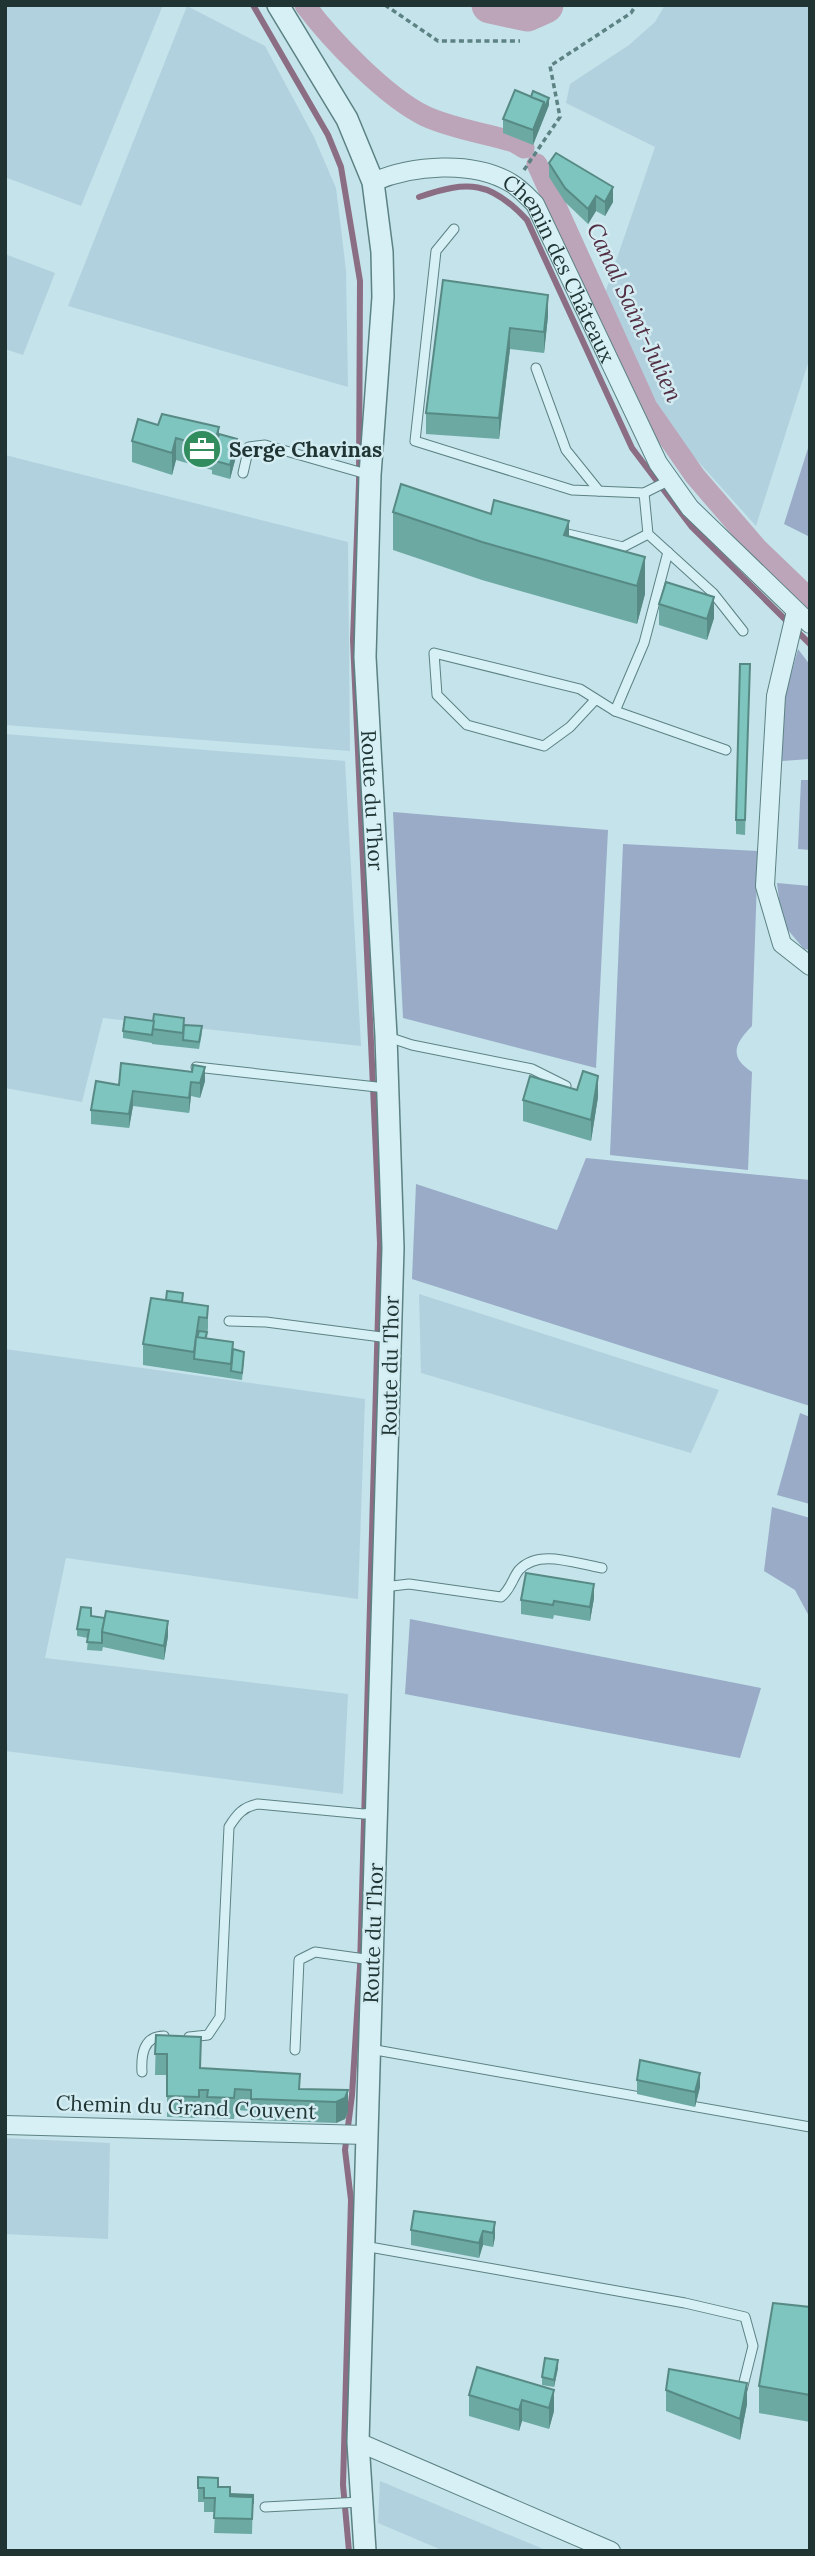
<svg xmlns="http://www.w3.org/2000/svg" width="815" height="2556" font-family="Lora,serif">
<style>
.farmland{fill:#b2d1df}
.green{fill:#99abc7}
.lines{fill:none;stroke-linecap:round;stroke-linejoin:round}
.stream{stroke:#8b6d84;stroke-width:6}
.canal{stroke:#bda5b9;stroke-width:21}
.river{stroke:#bda5b9;stroke-width:37}
.service-casing{stroke:#5c8283;stroke-width:11}
.minor-casing{stroke:#5c8283;stroke-width:20}
.tertiary-casing{stroke:#5c8283;stroke-width:24}
.path{stroke:#5c8283;stroke-width:3.5;stroke-dasharray:5 3.5;stroke-linecap:butt}
.service{stroke:#d6f0f6;stroke-width:9}
.minor{stroke:#d6f0f6;stroke-width:18}
.tertiary{stroke:#d6f0f6;stroke-width:21}
.wall{fill:#6ca9a3}
.shaded-wall{fill:#588a85}
.building{fill:#7dc5be;stroke:#588a85;stroke-width:2}
.labels{text-anchor:middle;dominant-baseline:central;stroke-width:5;stroke-linejoin:round;paint-order:stroke}
.street-label{font-size:21px;fill:#1f3433;stroke:#d3ecf2}
.poi-label{font-size:21px;font-weight:bold;fill:#1f3433;stroke:#d3ecf2;text-anchor:start}
.water-label{font-size:23px;font-style:italic;fill:#532f44;stroke:#d3ecf2}
</style>
<rect width="100%" height="100%" fill="#c4e3ea"/>
<g class="farmland">
<path d="M5,5h158l-82,201 -76,-29z"/>
<path d="M665,5h145v352l-54,169 -79,-88 -76,-133 54,-158 -89,-44 4,-19 59,-39 26,-23z"/>
<path d="M187,6l78,40 49,91 22,51 10,82 2,117 -280,-81z"/>
<path d="M5,254l50,19 -32,82 -18,-6z"/>
<path d="M5,455l343,87 2,209 -345,-26z"/>
<path d="M5,734l340,27 16,285 -258,-28 -21,84 -77,-14z"/>
<path d="M419,1294l300,96 -28,63 -270,-80z"/>
<path d="M5,1349l360,50 -7,200 -292,-41 -21,100 303,36 -5,100 -338,-43z"/>
<path d="M5,2138l105,5 -2,96 -103,-5z"/>
<path d="M380,2481l168,70h-104l-66,-28z"/>
</g>
<g class="green">
<path d="M810,442v95l-26,-13z"/>
<path d="M798,649l12,16v94l-28,2 2,-62z"/>
<path d="M801,780h9v70l-12,-1z"/>
<path d="M393,812l215,18 -12,238 -193,-50z"/>
<path d="M623,844l135,7 -6,175c-18,18 -23,31 0,46l-4,98 -138,-15z"/>
<path d="M777,883l33,3v64l-6,-1 -22,-26z"/>
<path d="M586,1158l224,22v226l-398,-127 4,-95 141,46z"/>
<path d="M800,1413l10,4v87l-33,-9z"/>
<path d="M772,1507l38,11v100l-15,-28 -31,-19z"/>
<path d="M410,1619l351,69 -21,70 -335,-64z"/>
</g>
<g class="lines">
<g class="stream">
<path d="M253,5l75,130 13,32 19,114 -1,202 -6,157 27,603 -20,724 -8,128 -7,55 6,50 -8,285 6,66"/>
<path d="M419,197c49,-17 72,-16 108,23l105,228 59,78 119,118"/>
</g>
<g class="canal">
<path d="M305,5c26,35 81,92 120,111 28,13 60,17 89,26l10,6"/>
<path d="M537,164l110,243 48,69 62,72 53,51"/>
</g>
<path class="river" d="M490,5l37,8 18,-8"/>
<g class="service-casing">
<g id="service">
<path d="M454,229l-18,22 -21,190 157,49 72,3 26,-13"/>
<path d="M536,368l30,82 33,41"/>
<path d="M243,473l6,-26 16,-2 105,30"/>
<path d="M644,493l4,41 65,59 30,38"/>
<path d="M559,532l64,15 25,-13"/>
<path d="M596,699l-26,28 -26,19 -77,-21 -30,-30 -3,-42 146,36 35,22 29,-68 24,-91"/>
<path d="M615,711l111,39"/>
<path d="M388,1037l24,8 120,24 34,17"/>
<path d="M196,1067l190,21"/>
<path d="M229,1321l37,1 123,16"/>
<path d="M384,1587l25,-3 92,13c10,-8 11,-18 18,-27 20,-22 57,-6 83,-2"/>
<path d="M189,2037l19,-2 12,-18 9,-190c8,-13 14,-20 29,-23l106,10 11,-2"/>
<path d="M370,2049l440,78"/>
<path d="M295,2050l4,-90 16,-8 57,8"/>
<path d="M142,2072c-1,-16 1,-36 22,-36"/>
<path d="M364,2246l321,57 60,14 8,29 -11,44"/>
<path d="M265,2507l96,-5"/>
</g>
</g>
<g class="minor-casing">
<g id="minor">
<path id="s1" d="M373,182c39,-17 100,-22 138,1 9,5 17,14 24,21l123,259 32,45 120,116"/>
<path d="M796,611l-20,85 -11,190 17,58 28,22"/>
<path d="M5,2125l361,10"/>
<path d="M358,2442l253,109"/>
</g>
</g>
<g class="tertiary-casing">
<g id="tertiary">
<path id="s2" d="M278,5l69,114 26,63 9,70 1,45 -13,178 -5,182 21,379 7,212 -35,1194 7,109"/>
</g>
</g>
<g class="path">
<path d="M385,5l53,36h82"/>
<path d="M524,170l36,-53 -10,-51 81,-53 5,-8"/>
</g>
<use href="#service" class="service"/>
<use href="#minor" class="minor"/>
<use href="#tertiary" class="tertiary"/>
</g>
<g class="wall">
<path d="M549,105l-16,40 -30,-12v-14z"/>
<path d="M549,163l64,39 -8,14 -9,-5 -8,13 -23,-22 -16,-25z"/>
<path d="M443,280l105,36 -4,37 -34,-4 -11,90 -73,-5v-21z"/>
<path d="M158,425l61,9 18,19 -7,26 -18,-5v-4l-36,-10 -4,15 -40,-13v-21z"/>
<path d="M393,512l98,2 154,43v37l-8,30 -155,-44 -89,-30z"/>
<path d="M659,604l55,14 -7,22 -48,-15z"/>
<path d="M750,664l-5,171 -9,-1v-14z"/>
<path d="M184,1025l18,8 -3,16 -47,-5v-1l-29,-5v-7z"/>
<path d="M205,1081l-5,17 -9,-2 -2,17 -56,-7 -4,22 -38,-4v-14l28,-25z"/>
<path d="M598,1097l-7,44 -68,-20v-21z"/>
<path d="M183,1302l25,4v21l-1,12 26,10 11,10 -2,21 -99,-15v-21z"/>
<path d="M594,1598l-4,23 -36,-6 -1,4 -32,-5v-14z"/>
<path d="M91,1616l77,20 -4,24 -61,-13 -1,4 -15,-1 1,-12 -11,-2v-7z"/>
<path d="M156,2035l44,33 100,21 48,1v22l-3,7 -9,4 -85,-3v-9l-16,-1 -1,9 -27,-1v-7h-8v7l-32,-1v-42h-12z"/>
<path d="M637,2080l63,7 -5,20 -58,-13z"/>
<path d="M495,2222v15l-2,10 -10,-2 -4,13 -68,-13v-15z"/>
<path d="M810,2307v115l-51,-9v-27z"/>
<path d="M477,2367l77,44 -5,18 -27,-8 -3,10 -50,-15v-21z"/>
<path d="M558,2368l-4,19 -12,-2v-8z"/>
<path d="M666,2390l81,14 -7,36 -74,-29z"/>
<path d="M198,2477l32,17 23,1 -1,39 -38,-1 1,-21h-11v-10h-6z"/>
</g>
<g class="shaded-wall">
<path d="M549,98v7l-16,40v-15l11,-28z"/>
<path d="M613,187v15l-8,14v-14z"/>
<path d="M596,196v15l-8,13v-15z"/>
<path d="M548,295v21l-4,37v-21z"/>
<path d="M510,328v21l-11,90v-21z"/>
<path d="M219,427v21l-6,12v-11z"/>
<path d="M176,438v22l-4,15v-22z"/>
<path d="M237,439v14l-7,26v-14z"/>
<path d="M569,521v38l-5,-24z"/>
<path d="M645,557v37l-8,30v-38z"/>
<path d="M714,597v21l-7,22v-21z"/>
<path d="M205,1067v14l-5,17v-15z"/>
<path d="M598,1076v21l-7,44v-21z"/>
<path d="M191,1082v14l-2,17v-15z"/>
<path d="M133,1091v15l-4,22v-14z"/>
<path d="M594,1584v14l-4,23v-14z"/>
<path d="M168,1621v15l-4,24v-14z"/>
<path d="M700,2073v14l-5,20v-15z"/>
<path d="M348,2090v22l-3,7 -9,4v-21z"/>
<path d="M495,2222v15l-2,10v-14z"/>
<path d="M483,2231v14l-4,13v-15z"/>
<path d="M558,2360v8l-4,19v-7z"/>
<path d="M747,2383v21l-7,36v-21z"/>
<path d="M554,2390v21l-5,18v-21z"/>
<path d="M522,2400v21l-3,10v-21z"/>
</g>
<g class="building">
<path d="M515,90l29,12 -11,28 -30,-11z"/>
<path d="M533,91l16,7 -5,11v-7l-13,-5z"/>
<path d="M556,153l57,34 -8,15 -9,-6 -8,13 -23,-21 -16,-25z"/>
<path d="M443,280l105,15 -4,37 -34,-4 -11,90 -73,-5z"/>
<path d="M162,414l57,13 -6,22 -37,-11 -4,15 -40,-12 6,-22 20,6z"/>
<path d="M219,434l18,5 -7,26 -18,-5z"/>
<path d="M401,484l90,30 3,-14 75,21 -5,14 81,22 -8,29 -155,-44 -89,-30z"/>
<path d="M666,582l48,15 -7,22 -48,-15z"/>
<path d="M740,664h10l-5,156h-9z"/>
<path d="M154,1014l30,4 -1,15 -31,-4z"/>
<path d="M125,1017l29,4 -2,14 -29,-4z"/>
<path d="M184,1025l18,1 -3,16 -16,-2z"/>
<path d="M121,1063l71,9 1,-7 12,2 -5,16 -9,-1 -2,16 -56,-7 -4,23 -38,-4 5,-29 23,4z"/>
<path d="M583,1071l15,5 -7,44 -68,-20 7,-24 47,14z"/>
<path d="M167,1291l16,2 -1,9 -16,-2z"/>
<path d="M151,1298l57,8 -1,12 -8,-1 -5,35 -51,-8z"/>
<path d="M199,1331l8,1 -2,7 -8,-1z"/>
<path d="M196,1337l37,5 -2,22 -37,-5z"/>
<path d="M233,1349l11,3 -2,21 -11,-2z"/>
<path d="M526,1573l68,11 -4,23 -36,-6 -1,4 -32,-5z"/>
<path d="M81,1607l10,1v8l14,2 -3,14v11l-15,-1 2,-12 -12,-1z"/>
<path d="M106,1611l62,10 -4,25 -62,-14z"/>
<path d="M156,2035l45,2 -1,31 100,6 -1,15 49,1 -3,8 -9,4 -85,-3v-9l-16,-1 -1,9 -27,-1 1,-7h-9v7l-32,-1v-42h-12z"/>
<path d="M640,2060l60,13 -5,19 -58,-12z"/>
<path d="M414,2211l81,11 -2,11 -10,-2 -4,12 -68,-13z"/>
<path d="M773,2303l37,4v88l-51,-9z"/>
<path d="M545,2358l13,2 -4,20 -12,-3z"/>
<path d="M477,2367l77,23 -5,18 -27,-8 -3,10 -50,-15z"/>
<path d="M669,2369l78,14 -7,36 -74,-29z"/>
<path d="M198,2477l20,1v9h12v9l23,1 -1,22 -38,-1 1,-20h-11v-10h-6z"/>
<path d="M230,2494l23,1v9v-7l-23,-1z"/>
</g>
<defs>
<g id="office-disc" transform="scale(2.0125)"><circle r="9.5" fill="#318d5d" stroke="#d3ecf2"/><path d="M-6-3h4V-5.5h4V-3h4V5H-6ZM-1-4.5V-3h2v-1.5ZM-6 0V1H6V0Z" fill="#fff"/></g>
</defs>
<g fill-rule="evenodd">
<use href="#office-disc" x="202" y="449"/>
</g>
<g class="labels">
<g class="street-label">
<text stroke="none"><textPath href="#s1" startOffset="242">Chemin des Châteaux</textPath></text>
<text stroke="none"><textPath href="#s2" startOffset="821">Route du Thor</textPath></text>
<text transform="translate(390 1366) rotate(-89)">Route du Thor</text>
<text transform="translate(373 1933) rotate(-88)">Route du Thor</text>
<text transform="translate(186 2107) rotate(2)">Chemin du Grand Couvent</text>
</g>
<g class="poi-label">
<text x="229" y="449">Serge Chavinas</text>
</g>
<g class="water-label">
<text transform="translate(635 312) rotate(65)">Canal Saint-Julien</text>
</g>
</g>
<rect width="815" height="2556" fill="none" stroke="#1f3433" stroke-width="14"/>
</svg>
